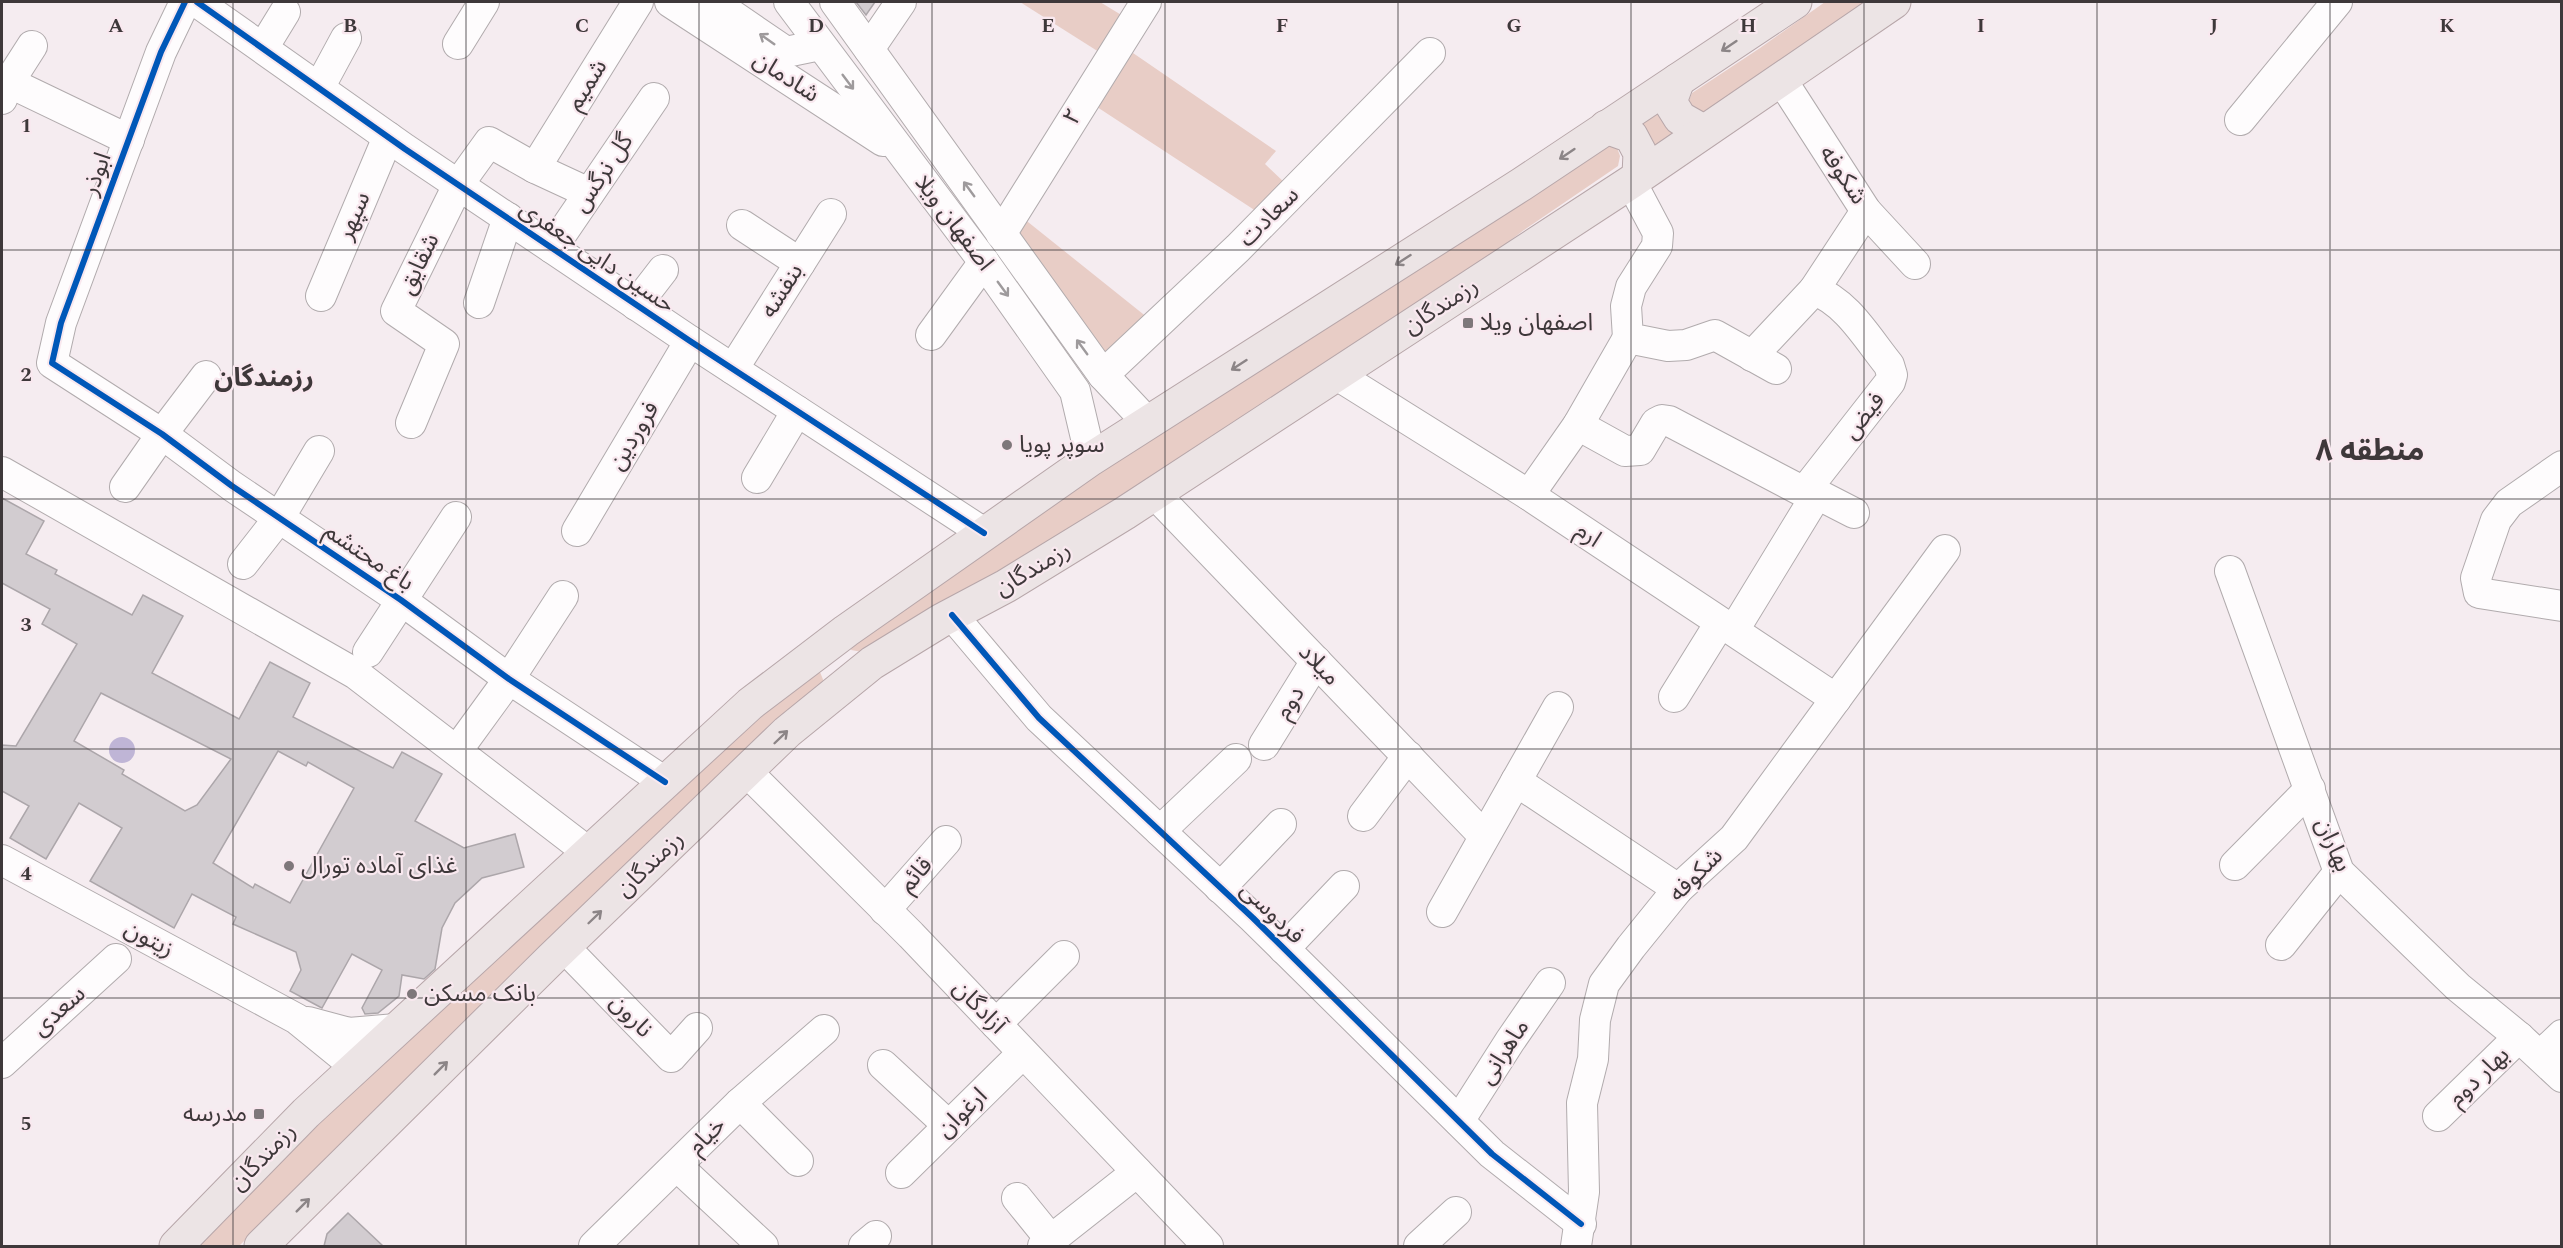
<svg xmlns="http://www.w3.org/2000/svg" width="2563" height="1248" font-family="Spectral,'Noto Sans Arabic',serif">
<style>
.green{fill:#e8cdc6}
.water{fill:#bfb5d6}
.building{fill:#d2ccd0;stroke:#aca6aa;stroke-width:1.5;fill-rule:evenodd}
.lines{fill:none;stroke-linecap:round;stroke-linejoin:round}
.minor-casing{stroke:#b1abad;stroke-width:32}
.major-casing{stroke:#b7a6a9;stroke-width:35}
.minor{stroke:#fefcfd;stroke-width:30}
.major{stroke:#ece4e5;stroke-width:33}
.cycleway-casing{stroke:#f9e8ef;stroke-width:10}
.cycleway{stroke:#0057b8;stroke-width:6}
.oneway{stroke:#9e9a9c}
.oneway2{stroke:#8c8587}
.grid{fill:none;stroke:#3e383a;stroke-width:1.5;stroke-opacity:0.55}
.poi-dot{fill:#7e777a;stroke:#f9e8ef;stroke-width:2}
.labels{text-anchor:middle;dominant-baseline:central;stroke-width:4.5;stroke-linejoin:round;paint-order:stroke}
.street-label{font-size:24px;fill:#3e383a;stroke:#f9e8ef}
.poi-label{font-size:24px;fill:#3e383a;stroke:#f9e8ef;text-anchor:start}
.neighbourhood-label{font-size:26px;font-weight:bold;fill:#3e383a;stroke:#f9e8ef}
.district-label{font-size:30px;font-weight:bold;fill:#3e383a;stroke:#f9e8ef}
.grid-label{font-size:20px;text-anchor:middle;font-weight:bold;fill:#3e383a;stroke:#f9e8ef;stroke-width:4.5;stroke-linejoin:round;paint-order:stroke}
</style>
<rect width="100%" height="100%" fill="#f5ecf0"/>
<g class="green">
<path d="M1020,2h80l23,14 -24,36z"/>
<path d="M1825,2h50l-168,111 -12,-3 -7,-7 4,-10 68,-45z"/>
<path d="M1133,53l143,98 -11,13 22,21 -28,28 -165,-108z"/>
<path d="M1664,98l17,36 -36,26 -23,-33z"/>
<path d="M1606,143l10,2 4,11 -2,10 -94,64 -72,55 -475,305 -115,62 -11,-2 3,-8 207,-148z"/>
<path d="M1023,218l125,100 -44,42 -91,-126z"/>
<path d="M820,672l4,10 -585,564h-51l407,-389 203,-174z"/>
</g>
<circle class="water" cx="122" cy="750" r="13"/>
<g class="building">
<path d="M856,2h19l-9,13z"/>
<path d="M2,498l42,23 -18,33 31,16 -2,4 77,41 11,-20 40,21 -31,57 87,46 31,-57 40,21 -17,34 100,51 9,-16 40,22 -27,47 49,27 51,-14 9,33 -42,11 -27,25 -13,25 -7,41 -11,10 -22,-4 -3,21 -21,17 -13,1 -3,-6 20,-38 -30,-16 -30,54 -2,-1 -30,-16 11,-21 -5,-18 -63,-28 3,-7 -44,-23 -18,34 -84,-47 32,-53 -43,-25 -33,56 -36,-21 19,-32 -27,-15v-46l14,1 61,-102 -35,-20 8,-15 -48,-26zM101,693l130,66 -34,46 -12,6 -63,-37 2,-4 -50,-29zM278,751l28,15 2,-4 46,26 -64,115 -35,-19 -2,4 -40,-25z"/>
<path d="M348,1213l35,33h-59l3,-12z"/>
</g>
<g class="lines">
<g class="minor-casing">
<g id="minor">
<path d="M185,2l-24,50 -100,271 -9,40 110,71 70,52 169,114 108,79 156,103"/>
<path d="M197,2l208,147 285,192 294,192"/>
<path d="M670,2l213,139"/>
<path d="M713,2l73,50 34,-7"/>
<path d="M789,2l195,260 91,129 16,68"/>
<path d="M835,2l268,373 45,48"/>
<path d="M458,44l26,-42"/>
<path d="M263,48l22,-36"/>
<path d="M869,49l32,-47"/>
<path d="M2,79l127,61"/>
<path d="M1781,79l85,132 49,53"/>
<path d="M319,88l27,-50"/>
<path d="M2,99l7,-17 23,-36"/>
<path d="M2240,120l97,-118"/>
<path d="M535,168l103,-166"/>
<path d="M1631,182l27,51 -1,13 -26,41 -5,19 2,32 40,8 18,-1 29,-10 61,34"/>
<path d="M742,225l58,38"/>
<path d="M1001,234l145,-232"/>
<path d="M552,248l102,-150"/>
<path d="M1814,290l52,-79"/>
<path d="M321,296l67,-159"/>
<path d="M479,303l29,-85"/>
<path d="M636,305l27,-35"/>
<path d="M931,335l53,-73"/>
<path d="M1752,356l62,-66c33,12 53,48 75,75l3,10 -2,7 -86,110"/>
<path d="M733,369l98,-155"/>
<path d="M1103,375l135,-127 192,-195"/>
<path d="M1337,375l192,120 307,204"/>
<path d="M411,423l33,-79 -48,-33 62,-126 31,-43 46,26 54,25"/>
<path d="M1578,425l47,26 15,-1 16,-27 6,-3 7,1 135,71 13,2 37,19"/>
<path d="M2562,466l-53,37 -13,17 -20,58 3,15 83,13"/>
<path d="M2,472l354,202 232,178"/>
<path d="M757,478l40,-67"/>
<path d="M125,487l37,-53 44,-58"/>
<path d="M1154,493l330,343"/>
<path d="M1529,495l49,-70 50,-87"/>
<path d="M577,531l113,-190"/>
<path d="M243,564l36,-46 40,-67"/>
<path d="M2230,571l109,301 119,115 61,50 43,40"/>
<path d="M952,615l87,103 214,200 239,236 89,70"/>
<path d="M1734,630l83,-136"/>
<path d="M368,652l88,-135"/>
<path d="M1674,697l46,-74"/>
<path d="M461,745l48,-66 54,-83"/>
<path d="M1264,745l52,-84"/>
<path d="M746,771l165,164 297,311"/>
<path d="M1516,781l162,108"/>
<path d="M1363,816l45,-60"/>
<path d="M1160,831l76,-72"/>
<path d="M2,860l295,159 59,48"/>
<path d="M2235,865l75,-76"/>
<path d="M1220,888l61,-64"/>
<path d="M885,910l61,-69"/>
<path d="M1442,912l116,-205"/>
<path d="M2281,945l58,-73"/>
<path d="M564,947l107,110 26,-29"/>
<path d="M1284,949l60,-63"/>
<path d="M308,1022l41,11 47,-4"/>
<path d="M996,1024l68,-68"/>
<path d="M2540,1056l22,-21"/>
<path d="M2,1063l114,-104"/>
<path d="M883,1065l66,61"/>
<path d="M740,1103l58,58"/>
<path d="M2438,1116l81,-79"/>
<path d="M1459,1121l51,-80 40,-58"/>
<path d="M677,1166l86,80"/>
<path d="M901,1173l122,-120"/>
<path d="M1017,1198l34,42"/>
<path d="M594,1246l146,-143 84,-73"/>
<path d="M864,1246l12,-10"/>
<path d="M1043,1246l94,-74"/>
<path d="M1419,1246l37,-34"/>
<path d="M1576,1246l8,-54 -2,-89 11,-44 2,-39 9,-36 27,-37 47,-58 56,-51 211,-288"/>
</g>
</g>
<g class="major-casing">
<g id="major">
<path d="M1678,80l-8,22 10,16 23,13"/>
<path d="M1606,127l25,9 9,17 -1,22"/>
<path d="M176,1246l130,-133 444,-409 96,-73 245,-172 431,-275 273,-182"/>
<path d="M261,1246l290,-287 236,-227 85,-69 70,-43 64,-34 119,-73 506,-331 263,-180"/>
</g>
</g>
<use href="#minor" class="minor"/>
<use href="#major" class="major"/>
<g class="cycleway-casing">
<g id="cycleway">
<path d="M185,2l-24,50 -100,271 -9,40 110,71 70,52 169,114 108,79 156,103"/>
<path d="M197,2l208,147 285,192 294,192"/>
<path d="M952,615l87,103 214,200 239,236 89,70"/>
</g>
</g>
<use href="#cycleway" class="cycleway"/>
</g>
<defs><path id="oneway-shaft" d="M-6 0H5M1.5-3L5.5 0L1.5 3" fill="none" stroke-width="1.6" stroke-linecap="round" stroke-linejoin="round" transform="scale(1.5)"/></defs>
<g class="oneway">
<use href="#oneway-shaft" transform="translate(767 39) rotate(-145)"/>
<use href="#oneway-shaft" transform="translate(848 82) rotate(53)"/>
<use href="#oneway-shaft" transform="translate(969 189) rotate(-126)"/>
<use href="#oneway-shaft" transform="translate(1003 289) rotate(54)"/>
<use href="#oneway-shaft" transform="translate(1082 347) rotate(-126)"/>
</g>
<g class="oneway2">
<use href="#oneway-shaft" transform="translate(1729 46) rotate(146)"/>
<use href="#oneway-shaft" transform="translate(1567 154) rotate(146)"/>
<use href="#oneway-shaft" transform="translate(1403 260) rotate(147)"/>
<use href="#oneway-shaft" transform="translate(1239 365) rotate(147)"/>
<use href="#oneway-shaft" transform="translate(781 737) rotate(-44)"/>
<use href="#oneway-shaft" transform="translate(595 917) rotate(-44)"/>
<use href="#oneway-shaft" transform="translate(441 1068) rotate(-45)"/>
<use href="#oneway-shaft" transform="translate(303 1205) rotate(-45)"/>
</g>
<path class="grid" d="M233,2v1244M466,2v1244M699,2v1244M932,2v1244M1165,2v1244M1398,2v1244M1631,2v1244M1864,2v1244M2097,2v1244M2330,2v1244M2,250h2560M2,499h2560M2,749h2560M2,998h2560"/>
<g class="poi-dot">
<rect x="1462" y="317" width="12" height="12" rx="3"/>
<circle cx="1007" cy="445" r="6"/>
<circle cx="289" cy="866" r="6"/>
<circle cx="412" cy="994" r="6"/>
<rect x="253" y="1108" width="12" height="12" rx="3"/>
</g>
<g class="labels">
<g class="street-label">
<text transform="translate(786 77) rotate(33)">شادمان</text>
<text transform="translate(587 85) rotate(-58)">شمیم</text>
<text transform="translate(1073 117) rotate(-58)">۲</text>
<text transform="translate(603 173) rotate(-56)">گل نرگس</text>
<text transform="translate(97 174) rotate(-70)">ابوذر</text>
<text transform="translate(1843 175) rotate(56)">شکوفه</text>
<text transform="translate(354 216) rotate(-67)">سپهر</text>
<text transform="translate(1269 217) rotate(-45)">سعادت</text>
<text transform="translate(954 223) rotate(53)">اصفهان ویلا</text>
<text transform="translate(597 257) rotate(34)">حسین دایی جعفری</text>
<text transform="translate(419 264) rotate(-64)">شقایق</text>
<text transform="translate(782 291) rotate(-58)">بنفشه</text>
<text transform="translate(1441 306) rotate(-33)">رزمندگان</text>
<text transform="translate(1864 416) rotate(-52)">فیض</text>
<text transform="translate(634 436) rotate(-59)">فروردین</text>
<text transform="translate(1588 535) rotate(34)">ارم</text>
<text transform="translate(369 557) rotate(34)">باغ محتشم</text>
<text transform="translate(1033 569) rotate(-31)">رزمندگان</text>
<text transform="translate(1319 665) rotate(46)">میلاد</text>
<text transform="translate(1290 703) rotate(-58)">دوم</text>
<text transform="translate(2333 845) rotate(66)">بهاران</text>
<text transform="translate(650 864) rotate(-44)">رزمندگان</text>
<text transform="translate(916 875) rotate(-49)">قائم</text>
<text transform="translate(1696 875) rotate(-45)">شکوفه</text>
<text transform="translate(1272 913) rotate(44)">فردوسی</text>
<text transform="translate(149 939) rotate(28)">زیتون</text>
<text transform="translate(979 1007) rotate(46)">آزادگان</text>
<text transform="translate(59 1011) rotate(-42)">سعدی</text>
<text transform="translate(631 1016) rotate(46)">نارون</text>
<text transform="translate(1504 1052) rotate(-57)">ماهرانی</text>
<text transform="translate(2479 1077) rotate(-44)">بهار دوم</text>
<text transform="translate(962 1113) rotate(-44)">ارغوان</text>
<text transform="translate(707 1136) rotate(-45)">خیام</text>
<text transform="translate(263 1157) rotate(-46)">رزمندگان</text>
</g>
<g class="poi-label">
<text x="1480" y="323">اصفهان ویلا</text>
<text x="1019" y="445">سوپر پویا</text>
<text x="301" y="866">غذای آماده تورال</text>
<text x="424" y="994">بانک مسکن</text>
<text x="247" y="1114" text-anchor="end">مدرسه</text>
</g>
<g class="neighbourhood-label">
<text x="264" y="378">رزمندگان</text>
</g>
<g class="district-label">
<text x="2370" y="451">منطقه ۸</text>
</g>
</g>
<g class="grid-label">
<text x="116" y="32">A</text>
<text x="350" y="32">B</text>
<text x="582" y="32">C</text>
<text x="816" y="32">D</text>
<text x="1048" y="32">E</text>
<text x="1282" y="32">F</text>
<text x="1514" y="32">G</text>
<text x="1748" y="32">H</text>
<text x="1981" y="32">I</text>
<text x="2214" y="32">J</text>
<text x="2447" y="32">K</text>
<text x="26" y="132">1</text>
<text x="26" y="381">2</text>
<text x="26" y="631">3</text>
<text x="26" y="880">4</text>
<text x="26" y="1130">5</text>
</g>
<rect width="2563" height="1248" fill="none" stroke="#3e383a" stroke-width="6"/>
</svg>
